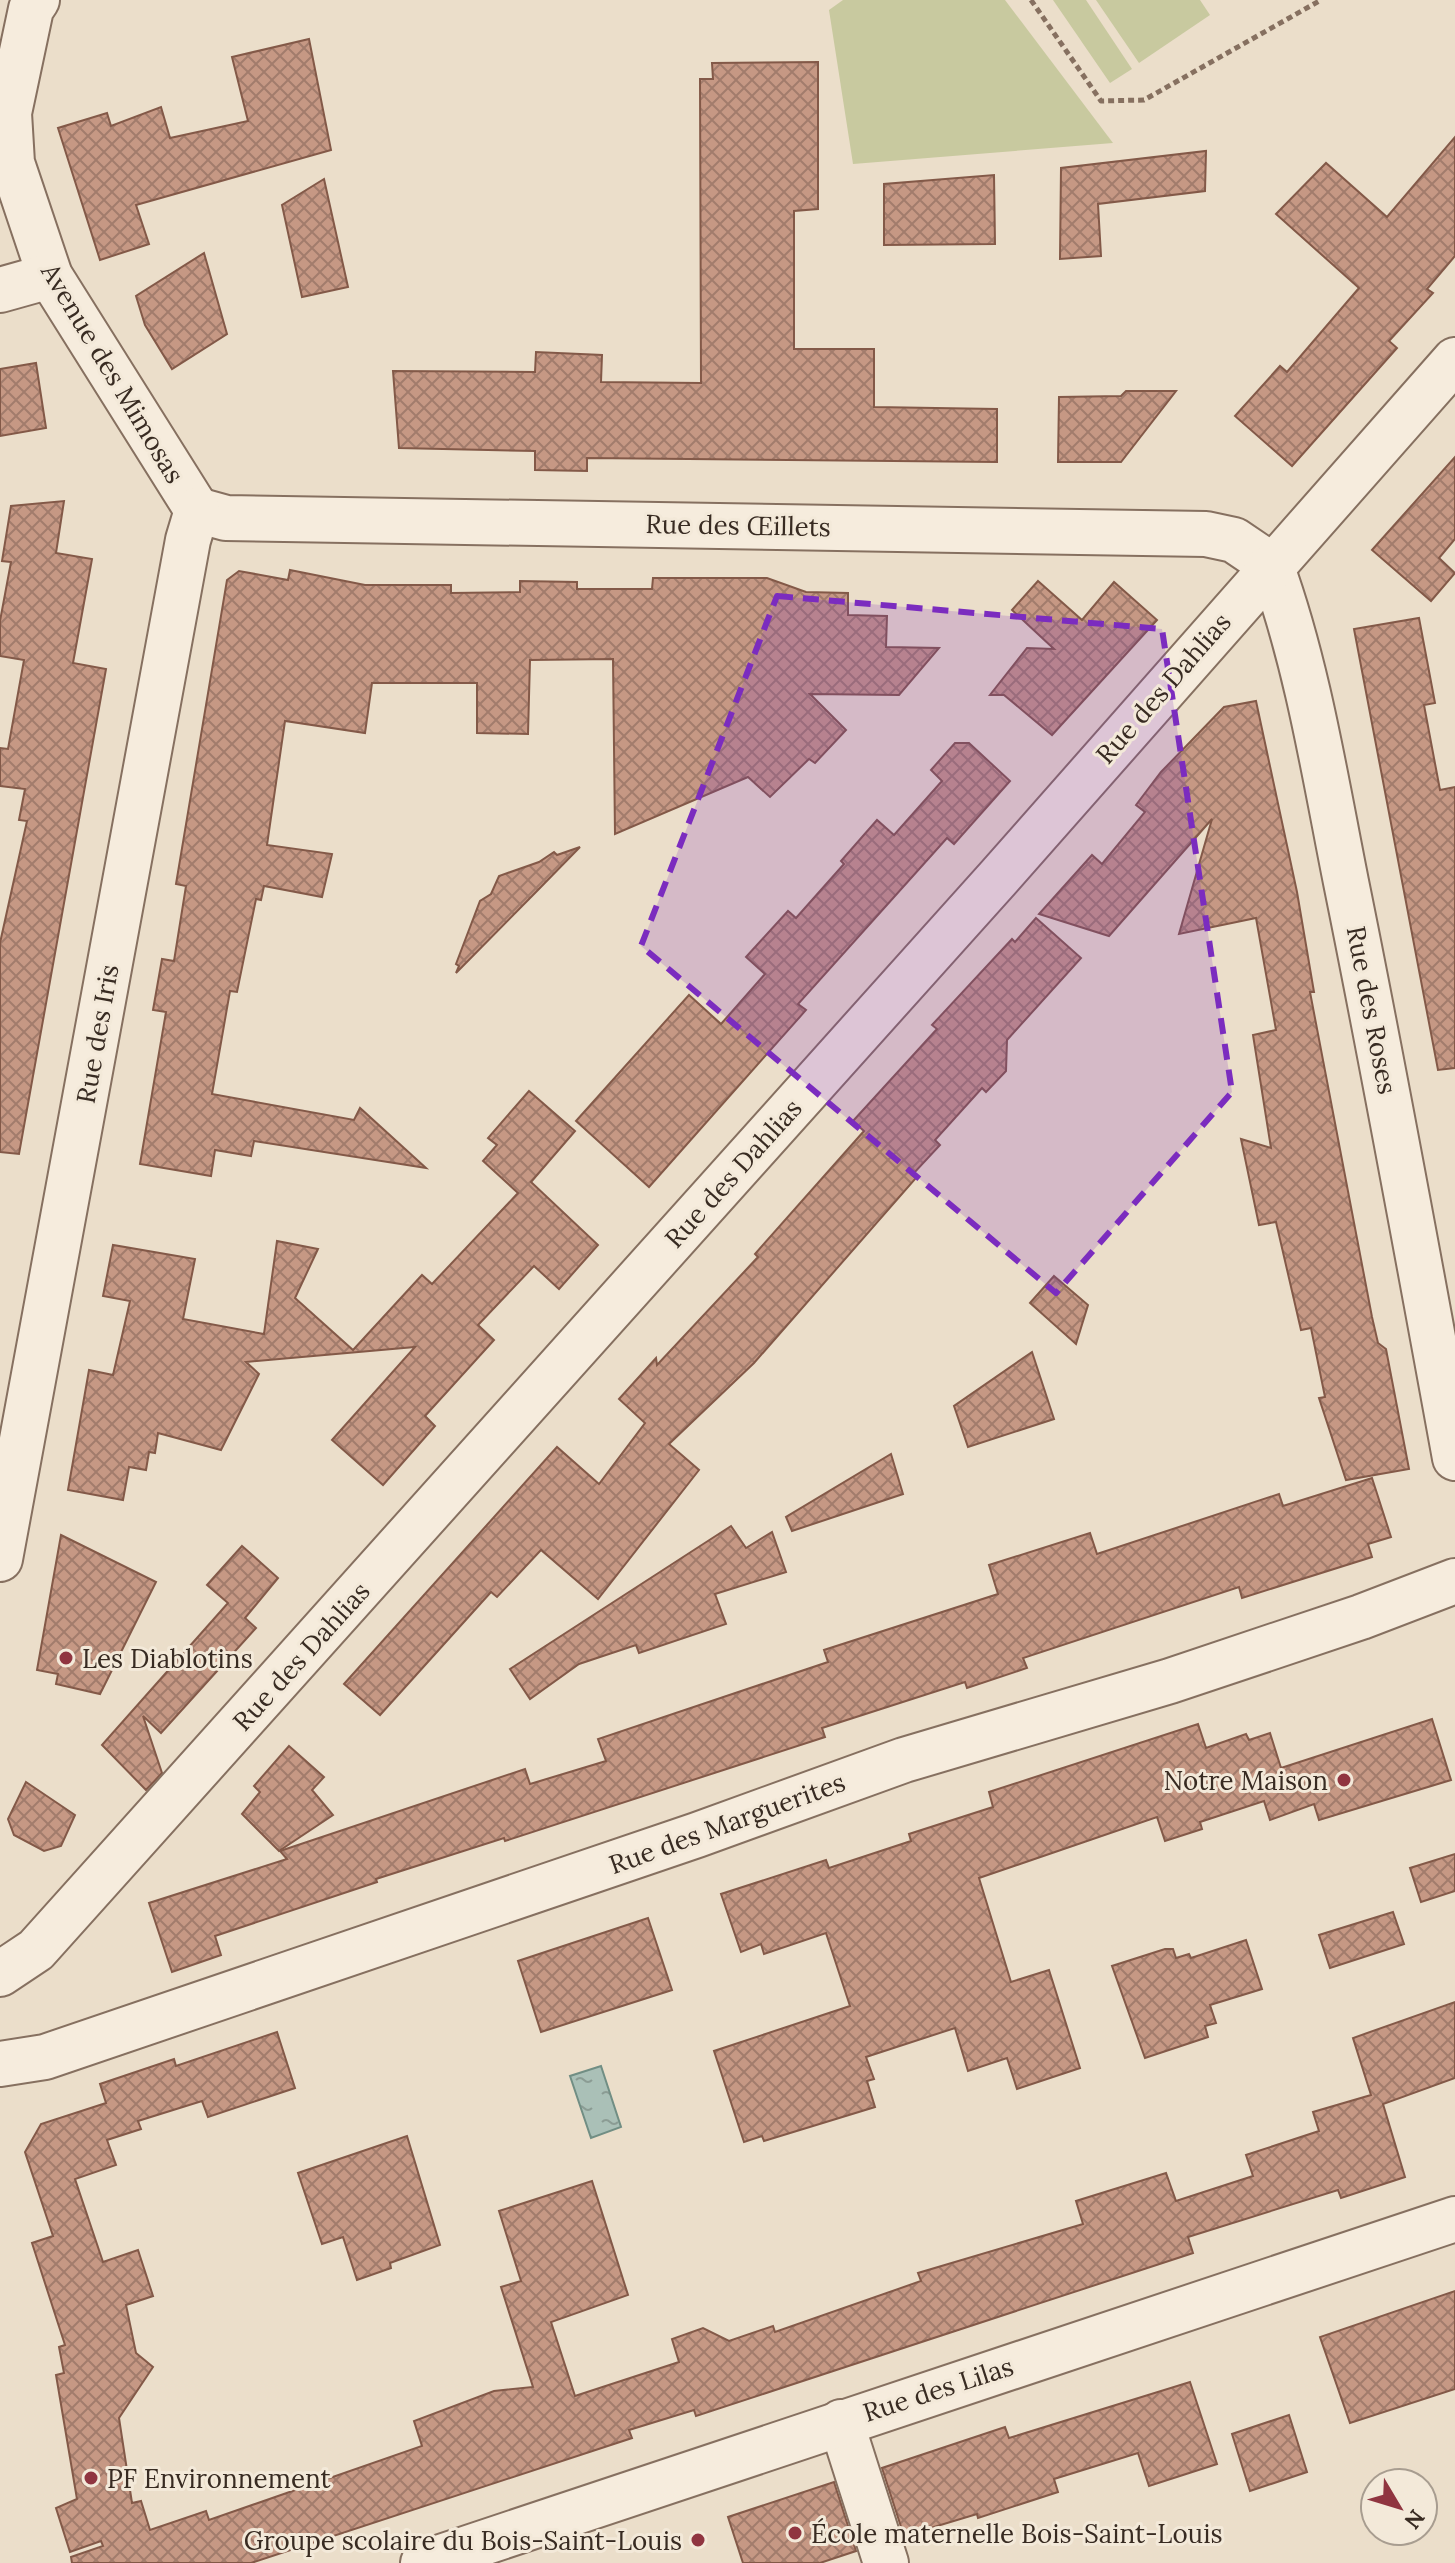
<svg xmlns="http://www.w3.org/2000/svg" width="1455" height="2563" font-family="Lora,serif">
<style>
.grass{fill:#c8c99f}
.water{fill:url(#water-ripples);stroke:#718e84;stroke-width:2}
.building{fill:url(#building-cross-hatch);stroke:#835948;stroke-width:2}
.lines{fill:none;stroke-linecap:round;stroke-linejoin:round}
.minor-casing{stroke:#867060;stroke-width:48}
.path{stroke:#867060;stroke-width:5;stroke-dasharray:6 4;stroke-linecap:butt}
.minor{stroke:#f6ecdd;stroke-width:44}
.marked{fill:#7b2cbf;fill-opacity:0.2;stroke:#7b2cbf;stroke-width:6;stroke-dasharray:16 10;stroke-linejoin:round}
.poi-dot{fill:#903540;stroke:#f3e9d9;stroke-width:3}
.labels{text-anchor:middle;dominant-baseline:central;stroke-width:6;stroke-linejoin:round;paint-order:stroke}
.street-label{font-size:26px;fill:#382b22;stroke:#f3e9d9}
.poi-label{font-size:26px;fill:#382b22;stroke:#f3e9d9;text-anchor:start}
</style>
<defs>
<pattern id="water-ripples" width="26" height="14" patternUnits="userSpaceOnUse" patternTransform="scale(2)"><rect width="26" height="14" fill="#aac0b7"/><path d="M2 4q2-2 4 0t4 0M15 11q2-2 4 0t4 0" fill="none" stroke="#8b9c94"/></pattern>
<pattern id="building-cross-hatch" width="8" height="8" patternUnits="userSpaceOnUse" patternTransform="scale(2)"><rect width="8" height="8" fill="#c69884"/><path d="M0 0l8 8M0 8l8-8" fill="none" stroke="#a27c6c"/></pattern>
</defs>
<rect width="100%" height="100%" fill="#ebdeca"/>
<g class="grass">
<path d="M843,0h162l108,143 -260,21 -24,-154z"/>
<path d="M1053,0h33l46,69 -22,14z"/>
<path d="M1096,0h104l10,15 -71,48z"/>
</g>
<path class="water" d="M601,2066l20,61 -30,11 -21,-62z"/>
<g class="building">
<path d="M309,39l22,111 -195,55 13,39 -49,16 -42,-132 49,-15 4,13 50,-19 9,31 78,-17 -16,-64z"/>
<path d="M818,62v147l-24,2v138h80v58l123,2v53l-410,-4v13l-52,-1v-19l-136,-3 -6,-77 142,1 1,-20 66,3 -1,27 100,1 -1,-304h13l-1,-16z"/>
<path d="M1455,137v119l-28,33 6,4 -44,48 8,7 -105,118 -57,-50 45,-50 7,6 72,-84 -83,-74 50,-51 61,54z"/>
<path d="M1206,151l-1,40 -107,13 3,52 -41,3 1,-91z"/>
<path d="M994,175l1,69 -111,1v-61z"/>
<path d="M324,179l24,108 -46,10 -20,-92z"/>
<path d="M204,253l23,81 -55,35 -27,-44 -9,-29z"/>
<path d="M36,363l10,65 -46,8v-67z"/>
<path d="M1126,391h50l-55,71h-63l1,-65 62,-1z"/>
<path d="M1455,457v82l-16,19 16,15 -24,28 -59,-51z"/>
<path d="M64,501l-8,52 36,6 -19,104 33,6 -87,485 -19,-2v-209l27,-122 -8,-1 6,-31 -25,-3v-38l8,1 16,-89 -24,-4v-35l11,-59 -9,-1 9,-55z"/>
<path d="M290,570l75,15h86v8l69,-1v-11l57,1v7h75l1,-11h114l39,14 42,1v22l39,1 -1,31 53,1 -40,47 -89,-1 36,36 -31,33 -6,-4 -39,38 -22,-20 -133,57 -2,-175 -83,1 -2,74 -51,-1v-50h-105l-7,50 -80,-12 -18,124 65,9 -10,43 -58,-11 -3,14 -5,-1 -19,93 -7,-1 -18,103 142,26 6,-12 66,60 -172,-27 -3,15 -36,-6 -4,26 -71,-12 26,-152 -13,-2 9,-51 12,2 12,-75 -10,-2 51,-304 12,-9 49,9z"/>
<path d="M1038,581l44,39 32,-38 43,38 -105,115 -48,-40h-14l37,-47 27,1 -42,-39z"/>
<path d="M1419,618l16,85 -11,2 16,85 15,-3v281l-17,2 -84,-441z"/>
<path d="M1256,701l41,191 17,100h-4l62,325 6,26 8,6 23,120 -63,11 -27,-82 6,-1 -14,-69 -10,2 -25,-108 -17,3 -18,-86 30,9 -18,-113 23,-5 -20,-112 -77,16 33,-115 -103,117 -70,-22 53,-59 10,9 43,-52 -9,-7 25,-33 63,-65z"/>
<path d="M955,743h14l41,38 -56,63 -7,-6 -149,166 8,6 -157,177 -73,-66 113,-126 32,29 44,-50 -19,-17 42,-46 8,7 48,-54 -3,-3 36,-41 17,15 48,-54 -11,-11z"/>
<path d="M580,847l-44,45 -80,81 3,-7 -3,-2 24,-63 11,-7 8,-18 40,-14 15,-10 3,3z"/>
<path d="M1036,918l45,40 -74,82 -1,31 -20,21 -4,-4 -47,52 5,5 -28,30 4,3 -162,185 -85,81 30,26 -101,129 -57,-49 -44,47 -6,-5 -111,123 -36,-31 213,-237 42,37 46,-61 -26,-24 37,-41 1,7 101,-108 -3,-3 109,-123 -11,-10 84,-92 -5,-4 80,-86 3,3z"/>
<path d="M529,1091l46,40 -44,51 67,63 -39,44 -25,-23 -56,59 16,15 -69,76 10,10 -52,59 -51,-45 83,-93 -169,15 13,12 -38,76 -63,-17 -3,20 -6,-1 -3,18 -17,-3 -6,33 -55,-10 21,-120 24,5 17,-74 -27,-5 10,-51 82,14 -12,60 81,15 13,-93 41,8 -23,49 58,52 69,-75 10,9 86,-91 -35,-32 14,-16 -9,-7z"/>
<path d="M1054,1276l34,29 -12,39 -46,-41z"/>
<path d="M1032,1352l22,67 -86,28 -14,-41z"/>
<path d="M891,1454l12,40 -111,37 -6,-14z"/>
<path d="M1372,1478l19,59 -23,7 4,13 -130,41 -3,-11 -216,71 4,10 -60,20 -2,-6 -143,46 3,9 -320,104 -1,-3 -128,41 1,3 -162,54 6,19 -49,17 -23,-69 138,-44 -7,-8 245,-82 5,15 76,-23 -8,-22 230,-77 -4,-12 174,-56 -9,-29 101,-32 7,21 182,-60 4,12z"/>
<path d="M731,1526l15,22 26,-16 14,40 -71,22 11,30 -87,29 -3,-8 -57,19 -49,35 -20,-30z"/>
<path d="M61,1535l95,47 -56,112 -44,-10 2,-10 -21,-4z"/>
<path d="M242,1546l36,32 -33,40 11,10 -95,105 -18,-17 19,57 -16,17 -44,-45 126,-142 -21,-18z"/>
<path d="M1432,1719l19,61 -132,40 -5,-16 -44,16 -6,-19 -64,21 2,7 -37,12 -8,-24 -178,61 32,104 38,-12 31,98 -63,21 -10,-31 -39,13 -13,-43 -89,29 8,22 -7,2 8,26 -111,34 -2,-5 -18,6 -30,-91 136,-45 -24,-73 -62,21 -3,-10 -20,8 -20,-58 105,-34 3,8 82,-27 -2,-7 84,-27 -4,-15 209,-68 8,24 40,-14 3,6 21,-7 11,35z"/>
<path d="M289,1746l35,31 -12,13 21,25 -54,36 -37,-37 18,-22 -6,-6z"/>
<path d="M26,1782l49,33 -14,31 -17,5 -30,-16 -6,-16z"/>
<path d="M1455,1854v37l-34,11 -11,-34z"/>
<path d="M1393,1912l11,32 -74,24 -11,-33z"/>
<path d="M648,1918l24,72 -131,42 -23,-71z"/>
<path d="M1246,1940l16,49 -52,16 6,18 -11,3 3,11 -63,21 -33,-92 53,-17h8l3,9 13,-4 2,4z"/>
<path d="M1455,2002v76l-72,26 22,73 -64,21 -3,-8 -150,47 5,16 -497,163 -2,-6 -65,20 3,8 -381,125h-179l-1,-6 32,-11 -2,-5 -31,11 -14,-44 21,-9 -21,-124 8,-2 -5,-26 6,-2 -33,-102 21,-7 -28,-84 16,-28 65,-21 -6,-19 74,-25 2,7 101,-34 18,56 -87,29 -6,-16 -64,20 3,8 -34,11 9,25 -41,14 28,83 35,-12 15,46 -27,9 10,48 17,14 -34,51 13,85 9,-2 9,29 56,-19 3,9 213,-74 -8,-25 80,-30 39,-4 -32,-100 20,-6 -22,-70 93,-30 36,114 -77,27 24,74 104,-34 -7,-23 31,-11 26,13 44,-15 2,6 146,-51 -3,-8 165,-49 -7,-23 90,-28 10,28 77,-25 -7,-21 73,-24 -6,-19 58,-17 -18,-57z"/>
<path d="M407,2136l33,109 -50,18 1,5 -34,12 -14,-43 -21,7 -24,-71z"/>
<path d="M1455,2291v98l-105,34 -30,-86z"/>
<path d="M1190,2382l27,82 -68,22 -11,-33 -84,26 4,13 -80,26 -1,-4 -73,22 -22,-68 123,-41 4,11z"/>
<path d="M1289,2415l18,57 -57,19 -18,-57z"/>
<path d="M834,2482l22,69 -36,12h-77l-15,-46z"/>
</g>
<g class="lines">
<g class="minor-casing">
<g id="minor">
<path d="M37,0l-6,9 -22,104 3,50 38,113 147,234"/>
<path d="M0,290l50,-14"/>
<path d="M197,510l29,8 980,16 28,6 37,25"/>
<path d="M1271,565c37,102 54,212 75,317 39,192 74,384 109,576"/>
<path d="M0,1559l188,-1019 9,-30"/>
<path d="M0,1974l36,-24 963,-1073 456,-517"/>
<path d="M0,2064l45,-7 652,-222 207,-75 266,-79 191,-64 94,-36"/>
<path d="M841,2422l45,141"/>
<path d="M423,2563l1032,-344"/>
</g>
</g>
<path class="path" d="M1031,0l70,101 43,-1 177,-100"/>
<use href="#minor" class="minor"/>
</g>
<path class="marked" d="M777,596l385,33 70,463 -176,201 -415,-347z"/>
<g class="poi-dot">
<circle cx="66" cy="1658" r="8"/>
<circle cx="1344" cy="1780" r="8"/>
<circle cx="91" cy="2478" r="8"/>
<circle cx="795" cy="2533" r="8"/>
<circle cx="698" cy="2540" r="8"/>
</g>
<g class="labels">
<g class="street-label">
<text transform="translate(113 373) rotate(59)">Avenue des Mimosas</text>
<text transform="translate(738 525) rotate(1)">Rue des Œillets</text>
<text transform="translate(1163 688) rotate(-49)">Rue des Dahlias</text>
<text transform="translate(1372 1010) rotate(79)">Rue des Roses</text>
<text transform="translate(97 1034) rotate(-80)">Rue des Iris</text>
<text transform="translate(733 1173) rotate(-48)">Rue des Dahlias</text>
<text transform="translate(301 1656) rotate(-48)">Rue des Dahlias</text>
<text transform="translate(727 1823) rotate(-20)">Rue des Marguerites</text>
<text transform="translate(938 2389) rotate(-18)">Rue des Lilas</text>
</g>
<g class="poi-label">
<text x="82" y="1658">Les Diablotins</text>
<text x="1328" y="1780" text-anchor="end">Notre Maison</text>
<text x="107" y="2478">PF Environnement</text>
<text x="811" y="2533">École maternelle Bois-Saint-Louis</text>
<text x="682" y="2540" text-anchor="end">Groupe scolaire du Bois-Saint-Louis</text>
</g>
</g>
<g transform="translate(1399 2507) rotate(128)"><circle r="38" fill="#f3e9d9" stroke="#a89d90" stroke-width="2"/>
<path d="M0-6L14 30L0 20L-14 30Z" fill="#903540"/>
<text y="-12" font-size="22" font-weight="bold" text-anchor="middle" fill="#382b22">N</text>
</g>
</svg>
